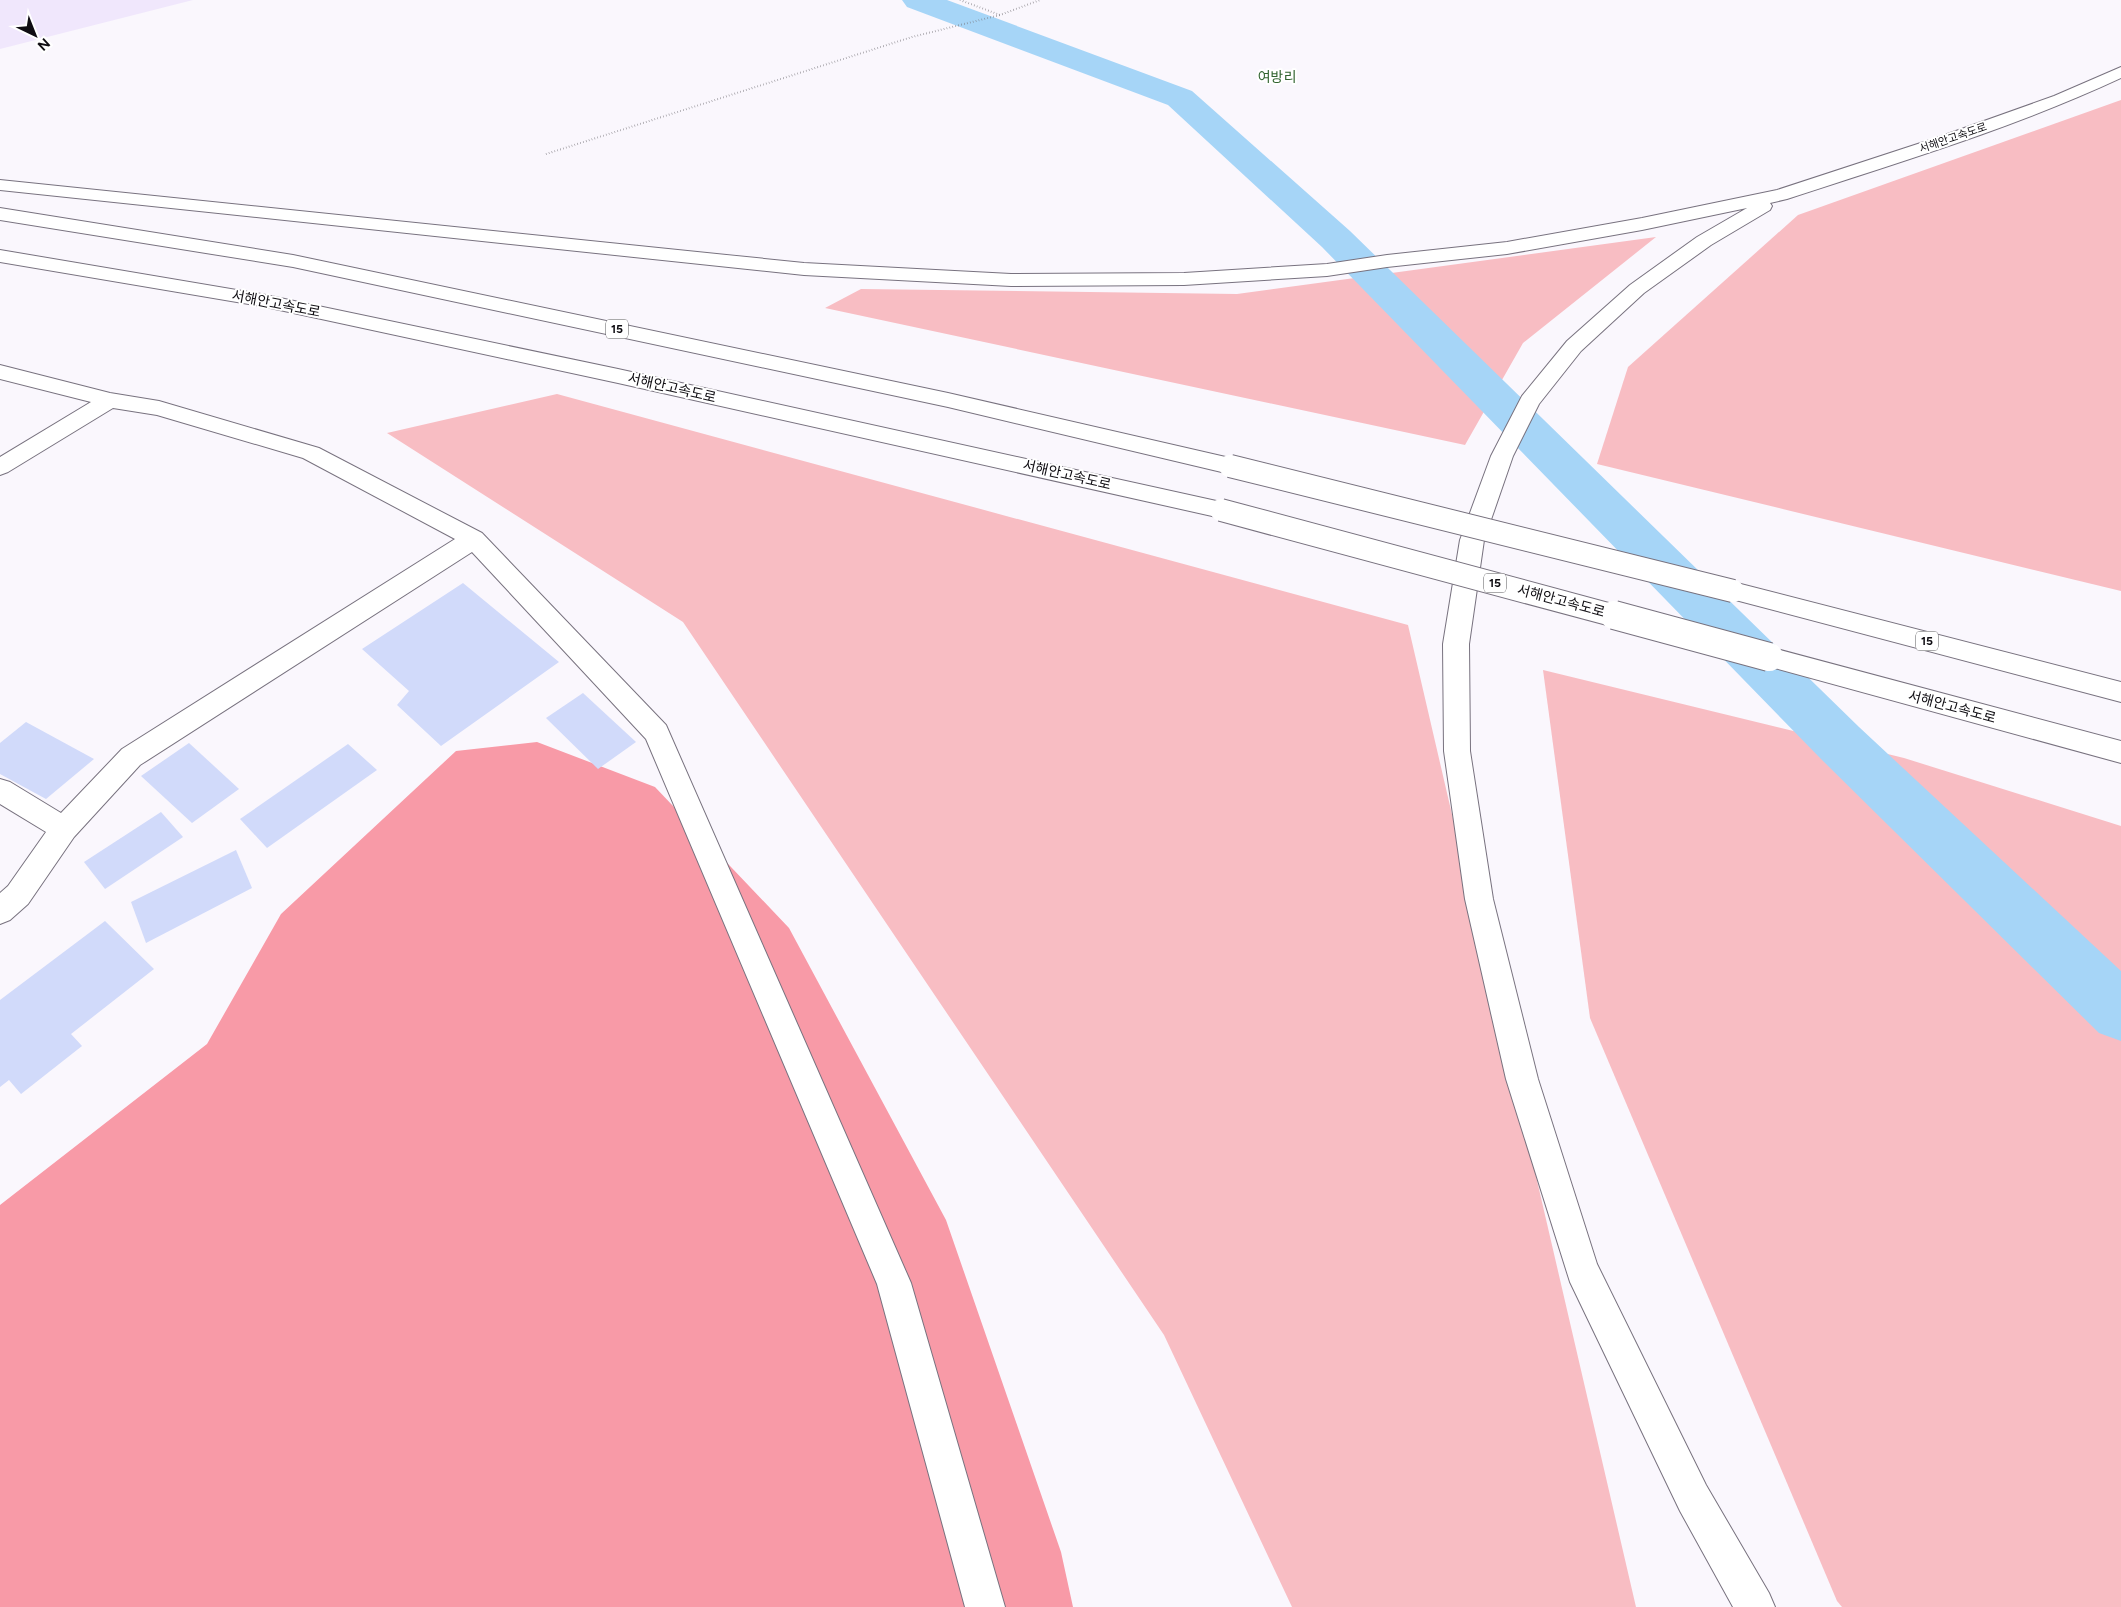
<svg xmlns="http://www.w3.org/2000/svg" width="2121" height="1607" font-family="Figtree,'Noto Sans KR',sans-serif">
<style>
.built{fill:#f0e7fc}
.green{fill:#f8bdc3}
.forest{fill:#f89aa7}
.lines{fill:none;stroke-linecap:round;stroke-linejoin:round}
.canal{fill:#a6d5f7;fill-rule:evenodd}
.building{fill:#d1dafa}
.street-casing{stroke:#78727f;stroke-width:2}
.highway-casing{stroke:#78727f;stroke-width:2}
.path{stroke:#79777c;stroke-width:2;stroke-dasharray:0.5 2.5;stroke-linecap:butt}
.street{fill:#fff;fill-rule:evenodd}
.highway{fill:#fff;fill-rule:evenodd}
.highway-bridge-far1-casing{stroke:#78727f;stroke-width:24;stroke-linecap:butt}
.highway-bridge-casing{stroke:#78727f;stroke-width:30;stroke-linecap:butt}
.highway-bridge-far1{stroke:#fff;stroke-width:22}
.highway-bridge{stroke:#fff;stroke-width:28}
.labels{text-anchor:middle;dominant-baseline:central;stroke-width:4;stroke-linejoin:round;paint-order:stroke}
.far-street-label{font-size:11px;fill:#0f0d12;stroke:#fff}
.shield{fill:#fff;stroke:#575659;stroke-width:1}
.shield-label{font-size:12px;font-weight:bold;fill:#0f0d12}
.far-quarter-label{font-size:14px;fill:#31642f;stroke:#fff}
.street-label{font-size:14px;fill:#0f0d12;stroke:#fff}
</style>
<rect width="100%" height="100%" fill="#faf7fd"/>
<path class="built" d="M0,0h193l-193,49z"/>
<g class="green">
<path d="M2121,100v491l-524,-127 31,-97 170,-152z"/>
<path d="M1656,237l-133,106 -58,102 -640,-137 36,-19 376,5z"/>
<path d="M557,394l851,231 228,982h-344l-128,-272 -481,-713 -296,-189z"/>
<path d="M1543,670l361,88 217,68v781h-279l-5,-6 -247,-583z"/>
</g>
<path class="forest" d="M537,742l118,45 134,141 157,292 115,332 12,55h-1073v-402l207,-161 74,-130 175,-163z"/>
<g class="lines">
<path class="canal" d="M902,0h45l245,91 158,140 509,496 262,244v70l-22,-8 -278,-274 -499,-512 -154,-142 -261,-98z"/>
</g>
<g class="building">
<path d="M463,583l96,79 -118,84 -44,-41 12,-14 -47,-42z"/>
<path d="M583,693l53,49 -38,27 -52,-51z"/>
<path d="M26,722l68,37 -48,40 -46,-25v-31z"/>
<path d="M189,743l50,46 -47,34 -51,-47z"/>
<path d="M348,744l29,26 -110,78 -27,-29z"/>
<path d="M161,812l22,25 -78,52 -21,-27z"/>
<path d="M236,850l16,38 -106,55 -15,-41z"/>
<path d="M105,921l49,48 -83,65 11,12 -61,48 -12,-14 -9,7v-87z"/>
</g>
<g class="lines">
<g class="street-casing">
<path id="street" d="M0,365l110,28 49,8 160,47 163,85 184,192 245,558 94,324h-40l-88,-323 -231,-545 -174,-187 -332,213 -66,72 -46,67 -18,16 -10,4v-31l8,-7 38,-54 -46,-28v-25l10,3 51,31 61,-64 333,-210 -152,-81 -146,-43 -44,-7 -105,64 -8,3v-18l91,-55 -91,-23z"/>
</g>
<g class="highway-casing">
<g id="highway">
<path d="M2121,67v11c-107,50 -221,84 -334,121l-17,4 2,3 -2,4 -59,35 -67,48 -63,58 -42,53 -26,52 -29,84 -15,104 1,107 23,148 45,180 59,185 109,221 63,108 6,14h-42l-53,-96 -110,-229 -64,-203 -41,-180 -21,-148 -1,-107 17,-104 31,-84 31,-60 45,-55 63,-56 67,-48 50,-29 -105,22 -135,24 -120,13 -60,9 -143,9 -173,1 -207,-11 -804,-85v-10l804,83 207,11 173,-1 143,-9 60,-9 120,-13 135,-24 135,-28 162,-53 115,-41z"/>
<path d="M0,208l293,47 655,138 282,65 8,3 3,5 -3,5 -8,3 -282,-67 -655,-140 -293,-47z"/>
<path d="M0,250l261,44 357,75 603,133 8,2 4,6 -4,6 -8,2 -603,-135 -357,-77 -261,-44z"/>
<path d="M1733,582l388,100v20l-397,-105 -3,-6 3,-6z"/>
<path d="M1769,647l352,94v22l-361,-99 -4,-7 4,-7z"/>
</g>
</g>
<g class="path">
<path d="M960,0l40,15 40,-15"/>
<path d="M546,154l366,-117 88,-22"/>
</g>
<use href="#street" class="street"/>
<use href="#highway" class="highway"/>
<g class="highway-bridge-far1-casing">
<g id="highway-bridge-far1">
<path d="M1230,466l503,125"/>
<path d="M1221,510l398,107"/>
</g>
</g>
<g class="highway-bridge-casing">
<path id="highway-bridge" d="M1614,615l155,42"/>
</g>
<use href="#highway-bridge-far1" class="highway-bridge-far1"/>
<use href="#highway-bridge" class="highway-bridge"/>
</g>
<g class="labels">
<g class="far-street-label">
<text transform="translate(1953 138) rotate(-19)">서해안고속도로</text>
</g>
<g class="shield">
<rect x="606" y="319.5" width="22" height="19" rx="4"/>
<rect x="1484" y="573.5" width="22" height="19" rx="4"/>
<rect x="1916" y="631.5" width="22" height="19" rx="4"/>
</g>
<g class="shield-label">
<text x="617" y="329">15</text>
<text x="1495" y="583">15</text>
<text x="1927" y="641">15</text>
</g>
<g class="far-quarter-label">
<text x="1277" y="77">여방리</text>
</g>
<g class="street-label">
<text transform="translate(276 304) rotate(11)">서해안고속도로</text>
<text transform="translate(672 388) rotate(13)">서해안고속도로</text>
<text transform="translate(1067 475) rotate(13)">서해안고속도로</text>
<text transform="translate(1561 601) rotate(15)">서해안고속도로</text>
<text transform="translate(1952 707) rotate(15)">서해안고속도로</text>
</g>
</g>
<g transform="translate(35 35) rotate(137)" stroke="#ffffff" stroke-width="4" paint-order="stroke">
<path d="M0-4L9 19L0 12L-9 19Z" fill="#0f0d12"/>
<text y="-8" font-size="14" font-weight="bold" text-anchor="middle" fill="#0f0d12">N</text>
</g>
</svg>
